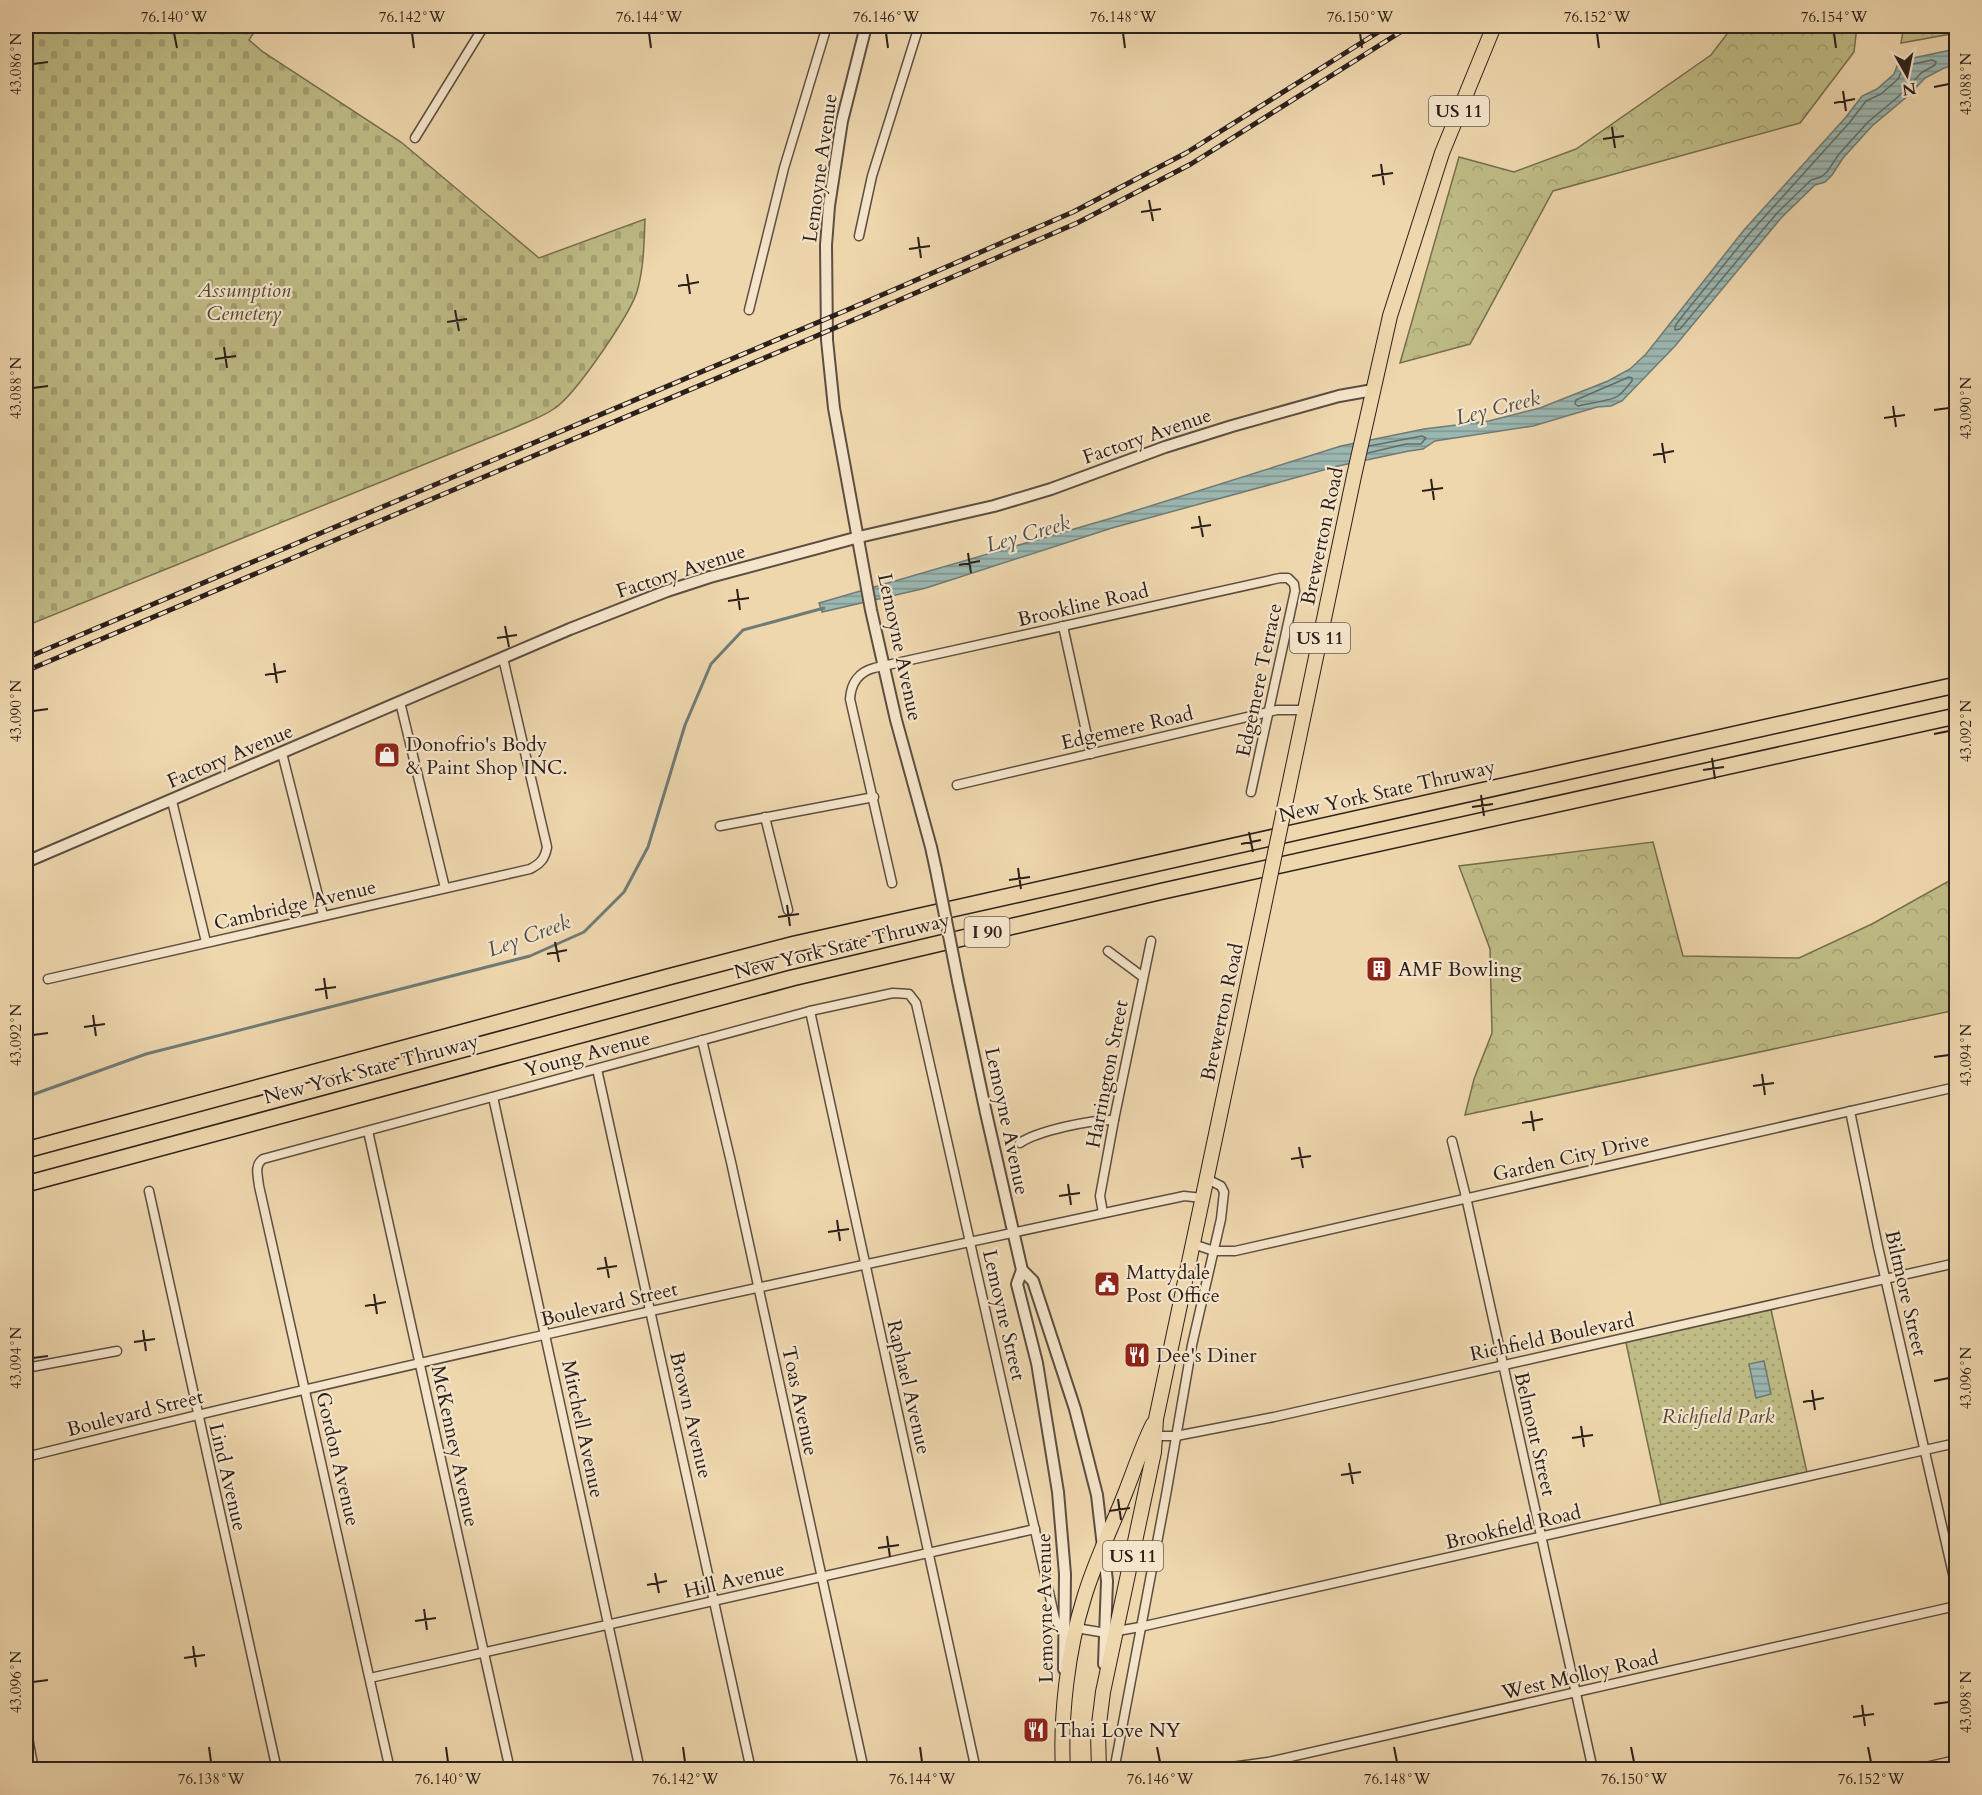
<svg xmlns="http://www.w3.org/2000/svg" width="1982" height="1795" font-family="Cardo,serif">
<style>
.forest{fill:url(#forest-crowns);stroke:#766e50;stroke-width:1.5}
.cemetery{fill:url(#cemetery-stones);stroke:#766e50;stroke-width:1.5}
.park{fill:url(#park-dots);stroke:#766e50;stroke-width:1.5}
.water{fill:url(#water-rules);stroke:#6f7b75;stroke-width:1.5}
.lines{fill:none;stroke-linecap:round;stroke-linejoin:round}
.shore{stroke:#646c66;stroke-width:1.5}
.stream{stroke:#6f7b75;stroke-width:3}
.minor-casing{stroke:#5c4e40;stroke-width:11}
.tertiary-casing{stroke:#5c4e40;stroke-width:14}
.primary-casing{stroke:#2c201b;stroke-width:16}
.motorway-casing{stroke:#2c201b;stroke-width:18}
.minor{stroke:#f4e4ca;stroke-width:8}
.tertiary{stroke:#f4e4ca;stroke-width:10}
.primary{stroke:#eed6ad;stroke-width:14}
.motorway{stroke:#eed6ad;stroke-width:15}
.rail-casing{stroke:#2c201b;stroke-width:5}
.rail{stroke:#f4e4ca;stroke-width:3;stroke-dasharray:9;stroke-linecap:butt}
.tertiary-bridge-casing{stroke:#5c4e40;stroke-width:14;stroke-linecap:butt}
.primary-bridge-casing{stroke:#2c201b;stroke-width:16;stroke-linecap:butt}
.tertiary-bridge{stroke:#f4e4ca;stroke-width:10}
.primary-bridge{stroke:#eed6ad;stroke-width:14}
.ticks{fill:none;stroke:#2c201b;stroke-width:2}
.labels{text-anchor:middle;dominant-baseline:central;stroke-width:4.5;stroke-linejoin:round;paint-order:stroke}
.shield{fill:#f4e4ca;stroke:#685b50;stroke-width:1.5}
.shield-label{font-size:18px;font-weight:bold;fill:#2c201b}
.street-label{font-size:20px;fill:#2c201b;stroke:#f4e4ca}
.park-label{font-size:20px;font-style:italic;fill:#514736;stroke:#f4e4ca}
.poi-label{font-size:20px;fill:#2c201b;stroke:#f4e4ca;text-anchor:start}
.water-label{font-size:21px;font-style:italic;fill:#4d4d48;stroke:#f4e4ca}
.neatline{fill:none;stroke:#2c201b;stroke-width:2}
.ticks-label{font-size:15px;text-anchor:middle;fill:#2c201b}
</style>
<defs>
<pattern id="forest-crowns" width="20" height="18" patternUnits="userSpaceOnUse" patternTransform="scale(1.5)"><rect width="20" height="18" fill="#bfbc86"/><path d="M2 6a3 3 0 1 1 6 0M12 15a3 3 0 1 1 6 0" fill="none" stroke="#a4a173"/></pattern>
<pattern id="cemetery-stones" width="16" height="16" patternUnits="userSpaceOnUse" patternTransform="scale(1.5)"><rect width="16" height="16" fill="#bfbc86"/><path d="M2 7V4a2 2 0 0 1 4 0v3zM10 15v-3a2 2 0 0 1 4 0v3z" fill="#a4a173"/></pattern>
<pattern id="park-dots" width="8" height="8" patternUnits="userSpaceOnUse" patternTransform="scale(1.5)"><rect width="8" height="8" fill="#bfbc86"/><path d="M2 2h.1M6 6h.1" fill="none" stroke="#a4a173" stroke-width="1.8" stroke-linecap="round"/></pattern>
<pattern id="water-rules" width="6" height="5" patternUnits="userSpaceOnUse" patternTransform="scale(1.5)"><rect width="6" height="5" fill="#9bb7b1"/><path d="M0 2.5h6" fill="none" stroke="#7f948f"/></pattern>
</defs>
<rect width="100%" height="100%" fill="#eed6ad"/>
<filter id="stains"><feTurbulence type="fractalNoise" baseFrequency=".00333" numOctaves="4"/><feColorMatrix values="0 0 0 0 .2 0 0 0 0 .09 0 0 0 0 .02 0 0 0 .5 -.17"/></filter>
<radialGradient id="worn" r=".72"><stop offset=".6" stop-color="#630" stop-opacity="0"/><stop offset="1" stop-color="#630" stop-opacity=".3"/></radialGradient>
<g class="forest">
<path d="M1733,26h124l-3,26 -54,71 -247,68 -83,153 -70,19 59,-206 55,15 62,-23 135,-94z"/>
<path d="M1904,26h52v7l-55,10z"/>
<path d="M1653,842l30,114 116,2 73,-34 84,-47v133l-491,105 9,-36 18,-46 -2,-84 -31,-83z"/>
</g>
<path class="cemetery" d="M26,26h232l-9,14 14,12 138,90 138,116 106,-39c-1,23 -1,46 -7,69 -5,23 -63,107 -83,120 -12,9 -28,14 -41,20l-488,198z"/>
<path class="park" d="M1770,1305l38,172 -146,33 -37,-172z"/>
<g class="water">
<path d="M1956,49v16l-12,3 -19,10 -16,17 -37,31 -29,32 -11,17 -7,7 -10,3 -34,33 -106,128 -53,55 -11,5 -14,1 -64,19 -98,15 -12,8 -14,2 -71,15 -226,62 -186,60 -104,24 -3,-9 293,-85 229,-72 83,-17 65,-8 51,-13 68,-27 22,-12 16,-15 98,-124 102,-113 16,-21 15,-7 17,-15 5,-13z"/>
<path d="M1764,1361l7,33 -15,4 -7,-34z"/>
</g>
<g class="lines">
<g class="shore">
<path d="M1932,60l4,2 -1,3 -14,8 -16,18 -37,31 -29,32 -12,18 -6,5 -10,3 -34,33 -97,116 -5,1v-4l9,-12 65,-80 101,-112 16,-21 15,-7 17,-15 6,-13z"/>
<path d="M1629,377l3,1v3c-4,5 -9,11 -14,15 -7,5 -30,7 -40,10l-3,-2 1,-4z"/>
<path d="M1368,453l38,-9h15l5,-6 -4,-2 -53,10"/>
</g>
<path class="stream" d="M26,1097l120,-43 384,-98 54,-24 40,-40 24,-45 37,-122 26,-61 32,-34 81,-22"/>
<g class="minor-casing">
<g id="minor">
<path d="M415,138l69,-112"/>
<path d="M859,236l13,-60 47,-150"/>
<path d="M749,310l35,-142 43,-142"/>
<path d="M1063,626l28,128"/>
<path d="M400,702l45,186"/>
<path d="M282,753l41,162"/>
<path d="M957,785l320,-75h28"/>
<path d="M172,801l34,141"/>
<path d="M765,817l23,93"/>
<path d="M720,826l154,-29"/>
<path d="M892,883l-42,-184c1,-16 9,-27 24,-31l406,-90h8l6,6 1,7 -44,201"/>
<path d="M1108,951l35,26"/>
<path d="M48,979l482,-110c10,-5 15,-10 17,-22l-44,-189"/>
<path d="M810,1011l166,759"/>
<path d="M702,1040l29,122 133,608"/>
<path d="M597,1069l154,701"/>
<path d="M493,1097l147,673"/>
<path d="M1850,1111l28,136 78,340"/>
<path d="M368,1131l142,639"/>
<path d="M1452,1141l14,56 127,573"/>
<path d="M1020,1143c17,-12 73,-24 94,-23"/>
<path d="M149,1191l128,579"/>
<path d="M1103,1213l-3,-17 14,-76 37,-179"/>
<path d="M1193,1244l21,7h21l721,-164"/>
<path d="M26,1368l91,-17"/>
<path d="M1155,1436h21l98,-19 682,-154"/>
<path d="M26,1457c383,-96 771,-178 1158,-261l19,2"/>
<path d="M1076,1628l30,5 34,-6 816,-184"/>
<path d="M370,1678l665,-149"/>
<path d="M26,1727l8,43"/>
<path d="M390,1770l-131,-584c-1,-10 -5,-21 4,-27l547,-148 83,-18 16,1 7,9 139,616 8,13"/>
<path d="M1116,1770v-10l50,-265 26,-150 29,-126 3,-27 -3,-6 -14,-7"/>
<path d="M1209,1770l59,-8 688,-156"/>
<path d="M1912,1770l44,-10"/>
</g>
</g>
<g class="tertiary-casing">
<g id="tertiary">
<path d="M866,26l-24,95 -13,85 -3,39 1,95 7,68 37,202 25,110 35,127 5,23"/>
<path d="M26,862l544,-233 97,-38 43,-14 149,-40 135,-31 57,-17 114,-42 67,-21 107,-30 34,-6"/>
<path d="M958,981l28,132 36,157 11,11 42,128 22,86 10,86 -3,83"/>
<path d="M1022,1270l-5,14 20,79 21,129 7,82 -1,95"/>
</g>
</g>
<g class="primary-casing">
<g id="primary">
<path d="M1286,800l68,-324 36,-160 52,-163 52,-127"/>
<path d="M1063,1770c-3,-54 5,-121 21,-172 11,-37 28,-71 42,-107 9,-23 16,-45 27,-67"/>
<path d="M1099,1770l-1,-38 5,-40 51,-240 2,-33 108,-513"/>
</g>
</g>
<g class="motorway-casing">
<g id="motorway">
<path d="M26,1150l642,-173 127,-33 1161,-259"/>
<path d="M26,1184l766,-206 371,-87 793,-175"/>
</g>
</g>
<use href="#minor" class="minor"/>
<use href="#tertiary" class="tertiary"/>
<use href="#primary" class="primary"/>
<use href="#motorway" class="motorway"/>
<g class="rail-casing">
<g id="rail">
<path d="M26,658l821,-348 226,-98 113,-59 202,-127"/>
<path d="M26,671l781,-331 270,-117 114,-59 219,-138"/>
</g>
</g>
<use href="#rail" class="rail"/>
<g class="tertiary-bridge-casing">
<path id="tertiary-bridge" d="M936,870l22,111"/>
</g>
<g class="primary-bridge-casing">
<path id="primary-bridge" d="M1264,906l22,-106"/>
</g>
<use href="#tertiary-bridge" class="tertiary-bridge"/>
<use href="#primary-bridge" class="primary-bridge"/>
</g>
<path class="ticks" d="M174,33l3,15M412,33l2,15M649,33l2,15M886,33l2,15M1123,33l2,15M1360,33l2,15M1597,33l2,15M1834,33l2,15M33,64l15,-2M1934,87l15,-3M1843,91l3,20M1834,103l21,-4M1612,127l3,21M1603,139l21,-3M1381,164l3,21M1372,176l21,-3M1149,200l4,21M1141,212l20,-3M918,237l3,21M909,249l21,-3M687,274l3,20M678,286l21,-4M455,310l4,21M447,322l20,-3M224,347l3,21M215,359l21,-3M33,388l15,-2M1893,406l3,21M1934,410l15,-2M1884,418l21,-3M1662,443l3,20M1653,455l21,-4M1431,479l3,21M1422,491l21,-3M1199,516l4,21M1191,528l20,-3M968,553l3,20M959,565l21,-4M737,589l3,21M728,601l21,-3M505,626l4,21M497,638l20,-3M274,663l3,20M265,675l21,-4M33,711l15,-2M1934,734l15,-3M1712,758l3,21M1703,770l21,-3M1481,795l3,21M1472,807l21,-3M1249,832l4,20M1241,844l20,-4M1018,868l3,21M1009,880l21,-3M787,905l3,21M778,917l21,-3M555,942l4,20M547,954l20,-4M324,978l3,21M315,990l21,-3M93,1015l3,21M84,1027l21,-3M33,1035l15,-2M1934,1057l15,-2M1762,1074l3,21M1753,1086l21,-3M1531,1111l3,20M1522,1123l21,-4M1299,1147l4,21M1291,1159l20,-3M1068,1184l3,21M1059,1196l21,-3M837,1220l3,21M828,1232l21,-3M605,1257l4,21M597,1269l20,-3M374,1294l3,20M365,1306l21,-4M143,1330l3,21M134,1342l21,-3M33,1358l15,-2M1934,1381l15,-3M1812,1390l3,20M1803,1402l21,-4M1581,1426l3,21M1572,1438l21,-3M1349,1463l4,21M1341,1475l20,-3M1118,1499l3,21M1109,1511l21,-3M887,1536l3,21M878,1548l21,-3M655,1573l4,20M647,1585l20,-4M424,1609l3,21M415,1621l21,-3M193,1646l3,21M184,1658l21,-3M33,1682l15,-2M1934,1704l15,-2M1862,1705l3,21M1853,1717l21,-3M209,1747l2,15M446,1747l2,15M683,1747l2,15M920,1747l2,15M1157,1747l3,15M1394,1747l3,15M1631,1747l3,15M1868,1747l3,15"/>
<defs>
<g id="shop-square" transform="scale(1.35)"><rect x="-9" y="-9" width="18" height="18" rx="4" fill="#8f2418" stroke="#f4e4ca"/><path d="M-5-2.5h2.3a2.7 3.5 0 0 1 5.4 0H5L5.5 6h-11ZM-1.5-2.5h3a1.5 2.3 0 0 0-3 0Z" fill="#fff"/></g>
<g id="building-square" transform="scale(1.35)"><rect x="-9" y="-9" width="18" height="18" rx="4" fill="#8f2418" stroke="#f4e4ca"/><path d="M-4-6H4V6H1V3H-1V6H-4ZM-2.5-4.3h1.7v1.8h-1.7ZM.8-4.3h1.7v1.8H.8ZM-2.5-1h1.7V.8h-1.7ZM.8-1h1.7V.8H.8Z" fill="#fff"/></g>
<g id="civic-square" transform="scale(1.35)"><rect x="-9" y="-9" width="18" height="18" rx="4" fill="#8f2418" stroke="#f4e4ca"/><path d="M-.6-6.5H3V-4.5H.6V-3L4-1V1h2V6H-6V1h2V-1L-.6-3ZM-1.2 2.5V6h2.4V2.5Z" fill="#fff"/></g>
<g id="restaurant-square" transform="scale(1.35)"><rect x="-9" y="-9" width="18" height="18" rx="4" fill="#8f2418" stroke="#f4e4ca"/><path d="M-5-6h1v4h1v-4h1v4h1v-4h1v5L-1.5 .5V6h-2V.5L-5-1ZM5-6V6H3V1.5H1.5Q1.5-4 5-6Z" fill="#fff"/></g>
</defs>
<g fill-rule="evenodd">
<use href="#shop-square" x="387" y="755"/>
<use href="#building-square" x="1379" y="969"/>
<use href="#civic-square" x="1107" y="1284"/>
<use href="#restaurant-square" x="1137" y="1355"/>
<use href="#restaurant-square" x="1036" y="1730"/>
</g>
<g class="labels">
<g class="shield">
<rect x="1429" y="96" width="60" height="30" rx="4.5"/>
<rect x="1290" y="623" width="60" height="30" rx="4.5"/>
<rect x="964.5" y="917" width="45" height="30" rx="4.5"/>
<rect x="1103" y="1541" width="60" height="30" rx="4.5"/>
</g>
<g class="shield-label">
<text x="1459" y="111">US 11</text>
<text x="1320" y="638">US 11</text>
<text x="987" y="932">I 90</text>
<text x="1133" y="1556">US 11</text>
</g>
<g class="street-label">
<text transform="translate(820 168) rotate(-82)">Lemoyne Avenue</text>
<text transform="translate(1147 436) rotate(-19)">Factory Avenue</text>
<text transform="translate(1322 536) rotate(-78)">Brewerton Road</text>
<text transform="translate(681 571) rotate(-18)">Factory Avenue</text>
<text transform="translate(1083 605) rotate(-13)">Brookline Road</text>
<text transform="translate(900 647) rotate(78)">Lemoyne Avenue</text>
<text transform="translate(1259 680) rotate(-78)">Edgemere Terrace</text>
<text transform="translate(1127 728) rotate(-13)">Edgemere Road</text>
<text transform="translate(230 756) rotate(-23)">Factory Avenue</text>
<text transform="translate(1387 791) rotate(-13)">New York State Thruway</text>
<text transform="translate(295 905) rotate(-13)">Cambridge Avenue</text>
<text transform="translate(842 946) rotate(-14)">New York State Thruway</text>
<text transform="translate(1222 1012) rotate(-78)">Brewerton Road</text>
<text transform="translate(587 1054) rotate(-15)">Young Avenue</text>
<text transform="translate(371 1069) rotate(-15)">New York State Thruway</text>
<text transform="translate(1107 1074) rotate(-79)">Harrington Street</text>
<text transform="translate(1007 1121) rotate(78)">Lemoyne Avenue</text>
<text transform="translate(1571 1157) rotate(-13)">Garden City Drive</text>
<text transform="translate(1906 1293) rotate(77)">Biltmore Street</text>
<text transform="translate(609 1304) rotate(-13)">Boulevard Street</text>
<text transform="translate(1004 1315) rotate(77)">Lemoyne Street</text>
<text transform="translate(1552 1337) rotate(-12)">Richfield Boulevard</text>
<text transform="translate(909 1387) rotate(77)">Raphael Avenue</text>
<text transform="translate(800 1401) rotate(78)">Toas Avenue</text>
<text transform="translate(135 1413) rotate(-14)">Boulevard Street</text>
<text transform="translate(691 1415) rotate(77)">Brown Avenue</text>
<text transform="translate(583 1429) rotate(78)">Mitchell Avenue</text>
<text transform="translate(1535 1434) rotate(77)">Belmont Street</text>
<text transform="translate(455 1446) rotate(78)">McKenney Avenue</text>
<text transform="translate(338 1459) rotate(77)">Gordon Avenue</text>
<text transform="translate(228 1477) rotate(77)">Lind Avenue</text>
<text transform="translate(1513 1527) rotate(-13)">Brookfield Road</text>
<text transform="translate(734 1580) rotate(-13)">Hill Avenue</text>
<text transform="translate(1045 1608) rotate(-91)">Lemoyne Avenue</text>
<text transform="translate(1580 1675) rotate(-13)">West Molloy Road</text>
</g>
<g class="park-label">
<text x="244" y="290">Assumption<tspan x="244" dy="23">Cemetery</tspan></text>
<text x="1718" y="1416">Richfield Park</text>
</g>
<g class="poi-label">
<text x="406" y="744">Donofrio's Body<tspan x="406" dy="23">&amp; Paint Shop INC.</tspan></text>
<text x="1398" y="969">AMF Bowling</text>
<text x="1126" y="1272">Mattydale<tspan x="1126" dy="23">Post Office</tspan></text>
<text x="1156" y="1355">Dee's Diner</text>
<text x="1056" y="1730">Thai Love NY</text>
</g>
<g class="water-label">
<text transform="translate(1498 408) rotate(-14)">Ley Creek</text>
<text transform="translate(1028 534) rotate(-16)">Ley Creek</text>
<text transform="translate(529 936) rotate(-20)">Ley Creek</text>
</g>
</g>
<rect width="1982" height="1795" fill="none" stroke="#eed6ad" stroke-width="66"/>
<g transform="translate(1907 75) rotate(171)" stroke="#f4e4ca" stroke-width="4.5" paint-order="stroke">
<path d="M0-4.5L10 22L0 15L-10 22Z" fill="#2c201b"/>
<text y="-9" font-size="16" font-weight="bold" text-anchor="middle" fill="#2c201b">N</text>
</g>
<rect x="33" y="33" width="1916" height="1729" class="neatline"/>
<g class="ticks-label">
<text x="174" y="22">76.140°W</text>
<text x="412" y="22">76.142°W</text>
<text x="649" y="22">76.144°W</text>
<text x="886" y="22">76.146°W</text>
<text x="1123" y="22">76.148°W</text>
<text x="1360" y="22">76.150°W</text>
<text x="1597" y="22">76.152°W</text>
<text x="1834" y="22">76.154°W</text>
<text transform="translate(16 64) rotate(-90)" y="5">43.086°N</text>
<text transform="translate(1966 84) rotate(-90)" y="5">43.088°N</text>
<text transform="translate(16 388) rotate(-90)" y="5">43.088°N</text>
<text transform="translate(1966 408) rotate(-90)" y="5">43.090°N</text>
<text transform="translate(16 711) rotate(-90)" y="5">43.090°N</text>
<text transform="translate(1966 731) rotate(-90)" y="5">43.092°N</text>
<text transform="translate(16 1035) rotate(-90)" y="5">43.092°N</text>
<text transform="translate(1966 1055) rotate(-90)" y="5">43.094°N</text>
<text transform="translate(16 1358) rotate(-90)" y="5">43.094°N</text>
<text transform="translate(1966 1378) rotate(-90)" y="5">43.096°N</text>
<text transform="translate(16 1682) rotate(-90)" y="5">43.096°N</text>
<text transform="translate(1966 1702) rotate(-90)" y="5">43.098°N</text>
<text x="211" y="1784">76.138°W</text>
<text x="448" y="1784">76.140°W</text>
<text x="685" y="1784">76.142°W</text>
<text x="922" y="1784">76.144°W</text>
<text x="1160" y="1784">76.146°W</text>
<text x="1397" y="1784">76.148°W</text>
<text x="1634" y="1784">76.150°W</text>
<text x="1871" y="1784">76.152°W</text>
</g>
<rect width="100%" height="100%" filter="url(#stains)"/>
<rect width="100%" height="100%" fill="url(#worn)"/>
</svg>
